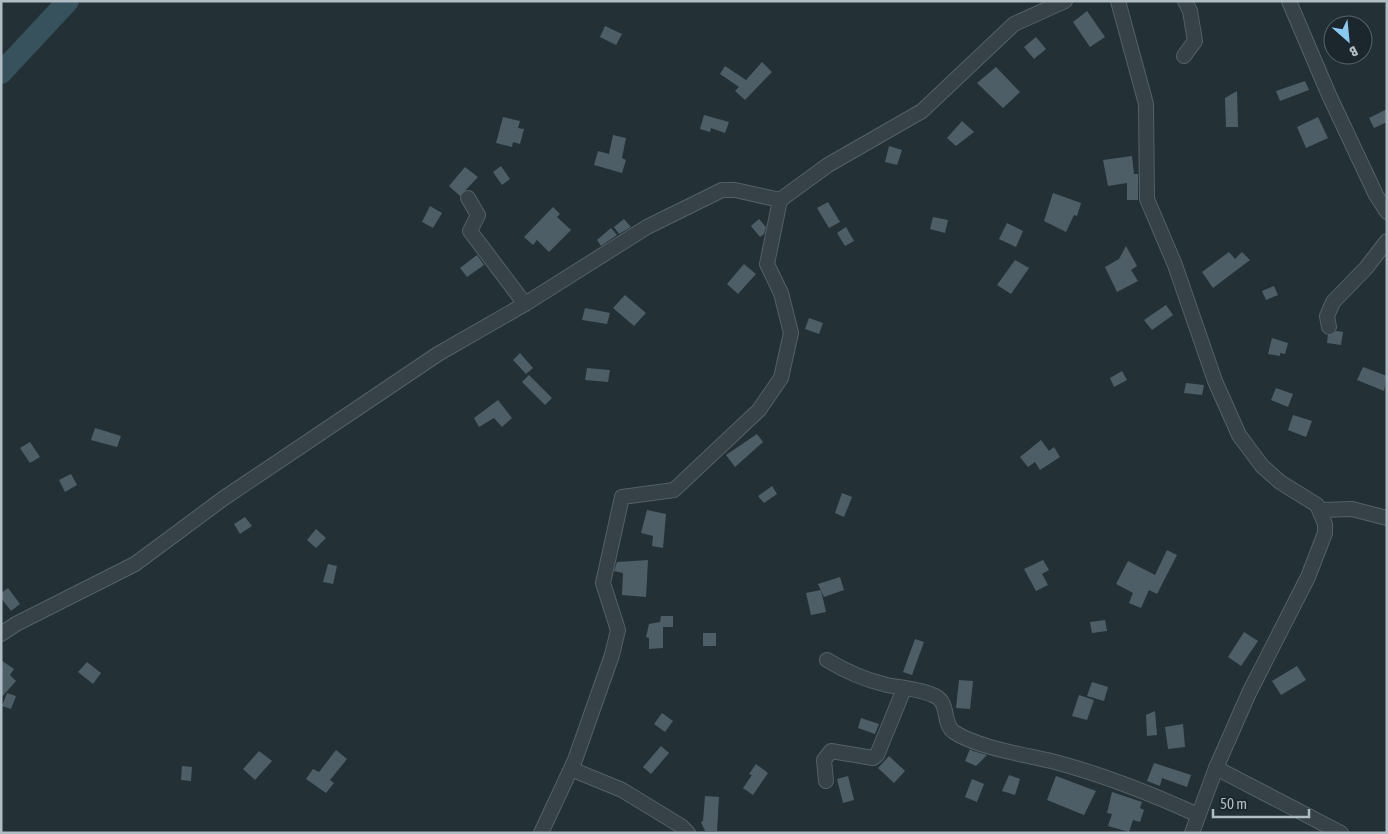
<svg xmlns="http://www.w3.org/2000/svg" width="1388" height="834" font-family="'Asap Condensed',sans-serif">
<style>
.lines{fill:none;stroke-linecap:round;stroke-linejoin:round}
.river{stroke:#37515d;stroke-width:22}
.building{fill:#4e5e66}
.minor-casing{stroke:#546066;stroke-width:16}
.minor{stroke:#364248;stroke-width:14}
</style>
<rect width="100%" height="100%" fill="#233137"/>
<g class="lines">
<path class="river" d="M1,73l67,-72"/>
</g>
<g class="building">
<path d="M1087,11l18,26 -15,10 -17,-25z"/>
<path d="M605,26l17,8 -6,11 -16,-8z"/>
<path d="M1036,37l10,12 -12,10 -10,-12z"/>
<path d="M762,62l10,10 -27,28 -10,-9 4,-4 -19,-13 5,-8 21,14z"/>
<path d="M996,67l24,25 -17,16 -26,-25z"/>
<path d="M1305,81l4,9 -29,11 -4,-10z"/>
<path d="M1237,91l1,36h-12l-1,-29z"/>
<path d="M1387,109v13l-13,6 -5,-10z"/>
<path d="M704,115l25,7 -4,11 -14,-5 -1,4 -10,-3z"/>
<path d="M503,117l17,4 -2,7 6,1 -4,15 -7,-2 -1,5 -16,-4z"/>
<path d="M1318,117l10,21 -22,10 -9,-21z"/>
<path d="M962,121l12,11 -18,14 -9,-8z"/>
<path d="M613,135l13,3 -4,20 4,2 -4,13 -28,-8 4,-14 11,3z"/>
<path d="M889,146l13,4 -5,15 -12,-3z"/>
<path d="M1132,156l2,18h4v26h-11v-17l-19,3 -5,-26z"/>
<path d="M501,166l9,13 -8,6 -9,-13z"/>
<path d="M465,167l13,10 -18,19 -11,-10z"/>
<path d="M1053,193l28,10 -4,13 -3,-1 -8,17 -22,-11z"/>
<path d="M828,202l12,20 -11,6 -12,-20z"/>
<path d="M430,206l12,7 -9,15 -11,-6z"/>
<path d="M553,207l7,7 -3,3 14,13 -22,22 -12,-12 -4,5 -9,-8z"/>
<path d="M933,217l15,3 -3,13 -15,-4z"/>
<path d="M624,219l7,8 -12,7 -5,-7z"/>
<path d="M759,219l7,8 -2,7 -4,3 -9,-11z"/>
<path d="M1007,223l16,8 -7,16 -17,-8z"/>
<path d="M846,227l8,14 -9,5 -8,-13z"/>
<path d="M611,228l6,7 -16,11 -4,-6z"/>
<path d="M1126,246l11,20 -6,4 7,11 -21,11 -12,-25 14,-8z"/>
<path d="M1229,252l6,7 7,-7 8,8 -37,28 -11,-16z"/>
<path d="M477,255l7,10 -17,12 -7,-9z"/>
<path d="M1015,260l14,8 -18,26 -14,-9z"/>
<path d="M744,264l12,10 -18,20 -11,-10z"/>
<path d="M1274,286l4,9 -12,5 -4,-9z"/>
<path d="M625,295l21,18 -12,13 -21,-18z"/>
<path d="M1166,305l7,10 -21,15 -8,-10z"/>
<path d="M585,308l25,5 -3,11 -25,-4z"/>
<path d="M809,318l14,5 -4,11 -14,-5z"/>
<path d="M1337,331l6,1 -2,13 -14,-2 1,-8z"/>
<path d="M1272,338l16,5 -3,11 -5,-1v3l-12,-2z"/>
<path d="M520,353l13,15 -7,6 -13,-14z"/>
<path d="M1363,367l24,9 -3,15 -27,-11z"/>
<path d="M587,368l23,2 -2,12 -23,-2z"/>
<path d="M1122,371l5,9 -13,7 -4,-9z"/>
<path d="M529,375l23,23 -7,7 -23,-23z"/>
<path d="M1186,383l18,2 -2,10 -18,-2z"/>
<path d="M1276,388l17,6 -5,13 -17,-7z"/>
<path d="M498,400l14,18 -10,9 -8,-9 -15,9 -5,-9z"/>
<path d="M1293,415l19,6 -6,16 -18,-7z"/>
<path d="M95,428l26,8 -4,11 -26,-7z"/>
<path d="M757,434l6,8 -28,25 -9,-12z"/>
<path d="M1041,440l8,11 5,-4 6,10 -20,13 -5,-8 -7,5 -8,-10z"/>
<path d="M30,442l10,15 -10,6 -10,-15z"/>
<path d="M71,474l6,11 -12,7 -6,-12z"/>
<path d="M772,486l5,8 -13,9 -6,-7z"/>
<path d="M842,493l10,4 -8,20 -9,-4z"/>
<path d="M647,510l19,4 -3,34 -11,-2 1,-10 -12,-3z"/>
<path d="M245,517l7,9 -12,8 -6,-10z"/>
<path d="M316,529l10,9 -10,10 -9,-8z"/>
<path d="M1167,550l10,5 -20,39 -8,-4 -8,18 -12,-5 4,-10 -17,-9 12,-23 27,14z"/>
<path d="M648,560l-2,37 -24,-2 1,-22 -9,-2 3,-9z"/>
<path d="M1043,560l6,10 -7,4 6,11 -12,6 -12,-22z"/>
<path d="M328,564l9,2 -4,18 -10,-2z"/>
<path d="M840,577l4,13 -20,7 -6,-13z"/>
<path d="M8,588l12,16 -9,7 -10,-13v-5z"/>
<path d="M821,590l5,22 -15,3 -5,-22z"/>
<path d="M661,616h12v11h-10v21l-14,1v-11l-3,-1 3,-13 11,-2z"/>
<path d="M1105,620l2,11 -15,2 -2,-11z"/>
<path d="M1244,632l14,9 -17,25 -13,-9z"/>
<rect x="703" y="633" width="13" height="13"/>
<path d="M915,639l9,3 -12,33 -9,-3z"/>
<path d="M1,660l13,9 -4,6 6,6 -15,17z"/>
<path d="M87,662l14,11 -8,11 -15,-12z"/>
<path d="M1297,666l9,14 -25,15 -9,-14z"/>
<path d="M959,680l14,1 -3,28 -14,-1z"/>
<path d="M1092,682l16,5 -4,14 -17,-5z"/>
<path d="M7,693l9,3 -5,13 -9,-3z"/>
<path d="M1079,695l15,5 -7,20 -15,-4z"/>
<path d="M1155,711l2,24 -10,1 -1,-21z"/>
<path d="M662,713l11,8 -8,11 -11,-8z"/>
<path d="M861,718l18,6 -4,10 -17,-6z"/>
<path d="M1183,724l2,23 -17,2 -3,-22z"/>
<path d="M661,746l8,7 -18,21 -8,-7z"/>
<path d="M970,749l3,2 14,4 -11,11 -11,-5z"/>
<path d="M336,750l11,9 -17,21 4,3 -8,10 -20,-14 7,-10 6,3z"/>
<path d="M259,751l13,10 -17,19 -12,-11z"/>
<path d="M889,756l16,15 -11,12 -16,-15z"/>
<path d="M1154,763l37,12 -4,12 -25,-9 -2,8 -13,-5z"/>
<path d="M756,764l12,9 -15,22 -10,-7 9,-13 -3,-1z"/>
<path d="M182,766l10,1 -1,14 -10,-1z"/>
<path d="M1009,775l11,4 -5,16 -13,-4z"/>
<path d="M848,776l6,24 -11,3 -6,-24z"/>
<path d="M1056,776l40,15 -12,24 -37,-15z"/>
<path d="M972,779l12,5 -7,18 -12,-5z"/>
<path d="M1112,792l30,10 -2,6 4,2 -4,12 -7,-2 -4,12 -21,-6 4,-12 -5,-1z"/>
<path d="M705,796l14,1 -2,34h-12l-4,-9 2,-1z"/>
</g>
<g class="lines">
<g class="minor-casing">
<g id="minor">
<path d="M1118,1l28,103 1,95 28,66 40,116 24,54 23,31 18,16 37,23 8,19v9l-17,44 -59,116 -33,75 -24,65"/>
<path d="M1289,1l40,94 47,100 11,17"/>
<path d="M1184,56l11,-15 -5,-30 -5,-10"/>
<path d="M468,198l10,17 -8,16 55,73"/>
<path d="M1329,327l-2,-11 6,-14 33,-34 21,-27"/>
<path d="M1321,510l31,-1 35,9"/>
<path d="M1,634l15,-10 119,-60 89,-66 214,-144 87,-50 122,-77 75,-37h13l45,10"/>
<path d="M827,660c18,11 39,20 60,25 15,3 34,4 48,11 15,7 7,28 19,36 24,16 73,23 101,30 49,13 97,32 143,53"/>
<path d="M1216,768l125,65"/>
<path d="M571,769l51,21 59,36 7,7"/>
<path d="M826,781l-2,-21 7,-9 42,7 4,-3 27,-66"/>
<path d="M541,833l34,-73 37,-105 6,-25 -15,-47 19,-86 52,-7 85,-80 22,-32 10,-45 -10,-40 -14,-29 13,-64 48,-35 94,-54 92,-87 51,-23"/>
</g>
</g>
<use href="#minor" class="minor"/>
</g>
<rect width="1388" height="834" fill="none" stroke="#b1bdc4" stroke-width="5"/>
<g transform="translate(1348 40) rotate(153)"><circle r="24" fill="#1b272d" stroke="#576369"/>
<path d="M0-4L9 19L0 12L-9 19Z" fill="#8acaf0"/>
<text y="-8" font-size="14" font-weight="bold" text-anchor="middle" fill="#b1bdc4">B</text>
</g>
<path d="M1213 809v8h96v-8" fill="none" stroke="#b1bdc4" stroke-width="2.5"/>
<text x="1220" y="809" font-size="15" fill="#b1bdc4" stroke="#1b272d" stroke-width="4" paint-order="stroke">50 m</text>
</svg>
